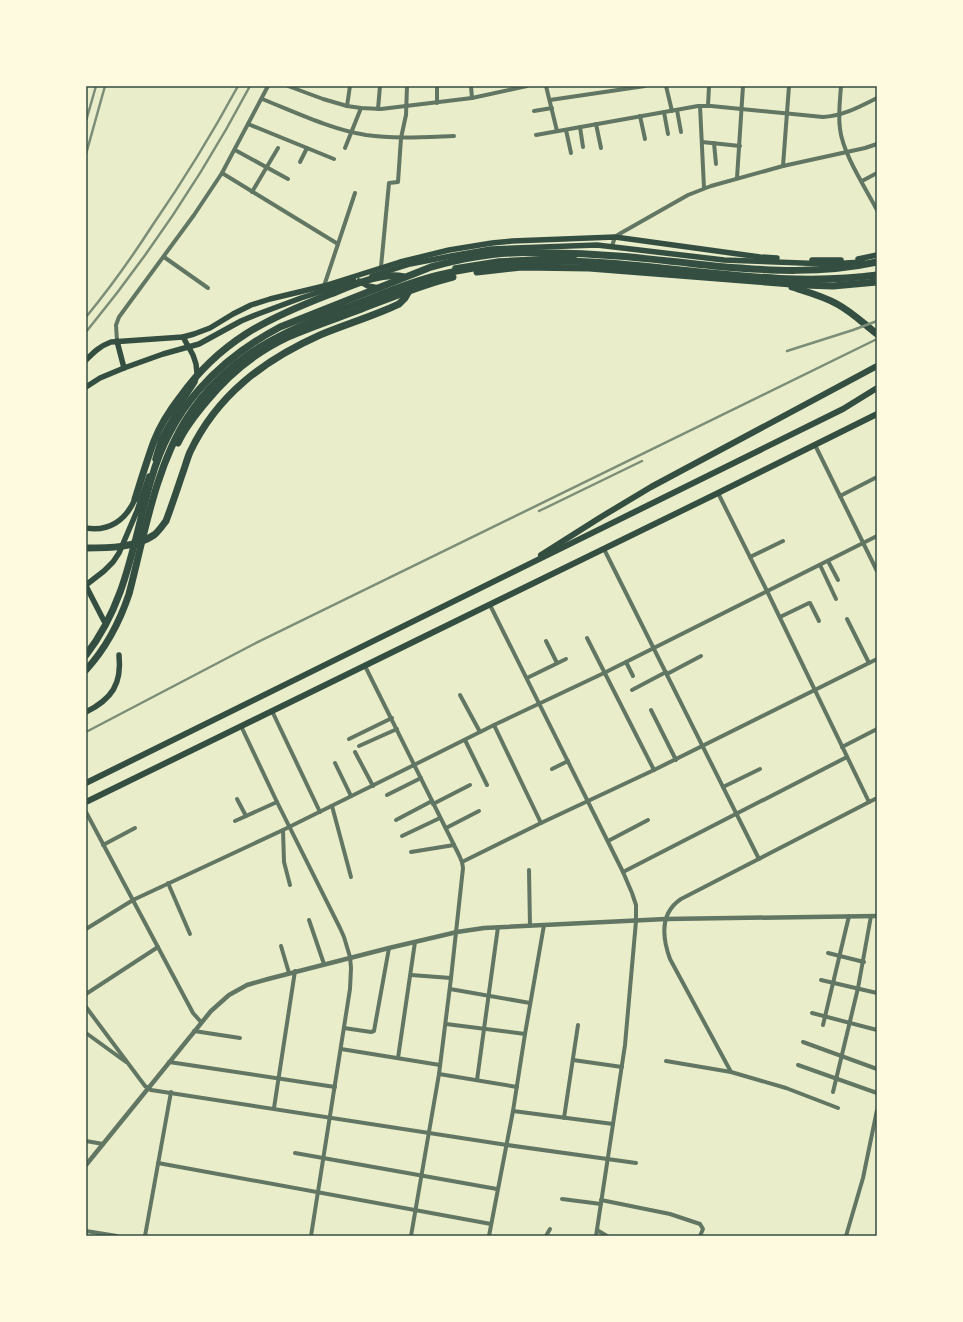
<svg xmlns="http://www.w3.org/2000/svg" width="963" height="1322" font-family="Overpass,sans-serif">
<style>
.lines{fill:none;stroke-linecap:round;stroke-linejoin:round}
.minor{stroke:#617663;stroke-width:4}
.tertiary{stroke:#617663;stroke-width:4.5}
.secondary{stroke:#344e41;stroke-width:5.5}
.primary{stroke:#344e41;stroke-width:6}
.motorway{stroke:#344e41;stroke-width:7}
.rail{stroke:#7c8e77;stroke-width:2.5}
.neatline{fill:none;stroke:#344e41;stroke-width:1.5}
</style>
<rect width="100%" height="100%" fill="#e9edc9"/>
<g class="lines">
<g class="minor">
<path d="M288,86l35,13 24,7 14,2 20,1 91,-11 55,-12"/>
<path d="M437,86v17"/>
<path d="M471,86l1,12"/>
<path d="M546,86l11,45"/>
<path d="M666,86l6,25"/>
<path d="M841,86c-1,14 -3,29 -1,43 3,25 25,58 37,81"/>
<path d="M262,99c33,13 68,30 104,36 29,4 59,2 88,1"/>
<path d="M550,100l95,-14"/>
<path d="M347,106l3,-20"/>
<path d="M700,106l4,82"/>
<path d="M708,106l1,-20"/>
<path d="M378,109l2,-23"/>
<path d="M677,110l4,22"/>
<path d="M534,111l18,-3"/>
<path d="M664,112l4,22"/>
<path d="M640,116l5,23"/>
<path d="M248,124l86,35"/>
<path d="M596,124l5,24"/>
<path d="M580,127l3,20"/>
<path d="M566,130l5,23"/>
<path d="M536,135l162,-29h13l112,11c20,-1 36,-10 54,-19"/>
<path d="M702,142l38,4"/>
<path d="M714,143l2,21"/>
<path d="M345,148l16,-40"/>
<path d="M235,150l53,29"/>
<path d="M300,162l7,-14"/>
<path d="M783,166l6,-80"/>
<path d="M222,173l116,71"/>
<path d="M737,178l6,-92"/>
<path d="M862,181l15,-8"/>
<path d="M252,192l26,-44"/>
<path d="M612,246l3,-9 6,-4 67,-38 23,-9 72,-20 82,-18 12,-4"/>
<path d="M164,257l44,31"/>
<path d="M381,267l8,-84 9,-1 3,-44 5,-23 1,-29"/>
<path d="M324,286l31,-93"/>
<path d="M117,341l-1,-16 3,-8 75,-102 28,-42 46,-87"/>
<path d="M815,445l62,126"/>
<path d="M718,493l49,98 102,211"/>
<path d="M840,496l37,-19"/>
<path d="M604,549l155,310"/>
<path d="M750,557l33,-16"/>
<path d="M828,561l10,19"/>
<path d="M820,565l16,34"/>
<path d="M490,605l133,267 9,21 4,12v16l-11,124 -29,191"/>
<path d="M780,617l29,-14h1l9,18"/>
<path d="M847,619l22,44"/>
<path d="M587,638l67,132"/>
<path d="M546,641l11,22"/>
<path d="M626,662l7,14"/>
<path d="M365,666l94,189 3,7 1,6 -12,110 -12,96 -28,162"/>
<path d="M667,674l34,-18"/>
<path d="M527,678l39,-19"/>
<path d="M632,690l34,-18"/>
<path d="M460,695l20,37"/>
<path d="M651,710l25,50"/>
<path d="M272,711l48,101"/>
<path d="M494,725l47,98"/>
<path d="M241,726l36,76 63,126 4,9 6,20 1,11 -1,21 -39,247"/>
<path d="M349,739l43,-21"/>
<path d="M465,740l22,45"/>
<path d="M359,746l38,-17"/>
<path d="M842,747l35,-18"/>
<path d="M355,752l18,34"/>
<path d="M335,763l16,33"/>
<path d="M552,769l16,-8"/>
<path d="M723,787l37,-18"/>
<path d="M387,795l34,-17"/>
<path d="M237,799l9,17"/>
<path d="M433,804l37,-19"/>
<path d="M332,806l19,71"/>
<path d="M86,812l107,201 8,9"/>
<path d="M396,820l36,-19"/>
<path d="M235,821l42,-19"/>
<path d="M446,828l33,-17"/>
<path d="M283,830l1,32 6,23"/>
<path d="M402,836l38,-18"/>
<path d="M608,841l40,-21"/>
<path d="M103,845l32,-17"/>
<path d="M411,852l43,-7"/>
<path d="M462,862l79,-39 113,-53 223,-111"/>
<path d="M529,870l1,56"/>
<path d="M623,872l224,-115"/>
<path d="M168,883l22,51"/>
<path d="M309,920l15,44"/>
<path d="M86,929l47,-29 150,-70 131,-65 80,-40 110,-52 273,-137"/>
<path d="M281,946l8,27"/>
<path d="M828,953l36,9"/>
<path d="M411,975l40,3"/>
<path d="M821,980l56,13"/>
<path d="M450,989l80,14"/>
<path d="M86,994l72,-47"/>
<path d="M86,1007l59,79 6,4 356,55 129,18"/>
<path d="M812,1013l65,17"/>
<path d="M446,1024l79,10"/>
<path d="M823,1025l26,-109"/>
<path d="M344,1028l27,4 3,-1 15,-83"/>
<path d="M194,1031l46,7"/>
<path d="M86,1033l40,29"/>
<path d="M803,1042l74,27"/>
<path d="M341,1049l99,16"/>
<path d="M398,1058l17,-116"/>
<path d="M573,1060l49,7"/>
<path d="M666,1061l65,11 55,16 52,20"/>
<path d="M169,1062l166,25"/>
<path d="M798,1065l79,28"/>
<path d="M731,1072l-61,-113c-8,-22 -10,-46 11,-60l196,-101"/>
<path d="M439,1074l78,13"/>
<path d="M477,1080l21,-153"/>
<path d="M833,1092l25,-104 13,-72"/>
<path d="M274,1108l21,-137"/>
<path d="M513,1111l100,13"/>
<path d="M564,1118l14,-93"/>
<path d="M86,1141l17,3"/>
<path d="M295,1153l202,36"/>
<path d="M158,1163l333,61"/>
<path d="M562,1199l39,5"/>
<path d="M601,1200l69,14 30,10 3,5 -3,7"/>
<path d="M597,1230l10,6"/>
<path d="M86,1231l31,5"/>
<path d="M145,1236l26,-144"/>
<path d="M489,1236l24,-125 12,-77 19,-109"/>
<path d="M546,1236l4,-7"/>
<path d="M846,1236l17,-58 14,-68"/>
</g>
<path class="tertiary" d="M86,1165l125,-154 18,-16 18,-10 21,-6 121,-31 68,-16 27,-4 182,-9 211,-3"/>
<g class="secondary">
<path d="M858,259l19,-4"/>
<path d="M812,260h29"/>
<path d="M455,268l44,-7 75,-4"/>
<path d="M372,276l38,-12 41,-8 40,-7 106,-4 127,15 104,4 35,-2"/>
<path d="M359,281l9,5 11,2"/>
<path d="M117,341l7,27"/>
<path d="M86,360c8,-8 14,-14 25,-18l72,-5 11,-3 16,-6 23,-14 18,-9 19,-6 54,-13 76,-24 49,-12 43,-7 20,-2 103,-4 145,20 17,1"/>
<path d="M86,387l14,-9 24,-10 39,-14 36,-10 42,-23 17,-7 43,-16 53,-17"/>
<path d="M155,459l6,-20 19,-34 15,-23 2,-9 -1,-9 -3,-9 -10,-18"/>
<path d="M86,528c23,4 40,-8 49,-29"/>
<path d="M86,585l18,-14 9,-9 6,-9 18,-42 12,-35"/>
<path d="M86,586l18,35"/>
<path d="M86,712c26,-13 36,-28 33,-57"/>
</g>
<g class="primary">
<path d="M541,555l60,-38 50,-30 226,-121"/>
<path d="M86,783l757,-374 34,-21"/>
<path d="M86,802l632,-309 159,-79"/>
</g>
<g class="motorway">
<path d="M477,272l45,-5 67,1 215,17 29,1 44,-4"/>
<path d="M792,287c15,5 31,9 45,17 15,8 27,20 40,30"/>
<path d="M178,443c7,-15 18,-29 29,-42 22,-27 49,-49 81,-64 23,-10 47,-18 71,-27 31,-12 62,-25 94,-33"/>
<path d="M135,499c6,-19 12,-39 19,-58 6,-15 16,-31 26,-44 40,-56 86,-78 148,-102 21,-8 53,-24 76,-18"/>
<path d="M86,548c22,0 49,0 68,-13 5,-4 8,-9 12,-14 6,-16 11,-31 16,-46 3,-8 5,-16 8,-23 27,-57 74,-92 130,-117 26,-11 54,-19 79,-31l6,-6 4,-7"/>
<path d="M86,655c41,-53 47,-113 65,-175 20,-71 65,-119 129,-153l151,-60c26,-7 53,-13 81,-14 12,-1 24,0 36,0 56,0 111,7 166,13 57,5 107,8 163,-4"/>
<path d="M86,670c20,-22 34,-49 43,-76 15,-57 26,-126 58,-176 40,-63 97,-87 164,-112 29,-11 58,-24 88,-31 50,-12 100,-16 152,-13 93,5 193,26 286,13"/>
</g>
<g class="rail">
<path d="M86,121l10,-35"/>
<path d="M86,154l19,-68"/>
<path d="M86,317c24,-29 46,-60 66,-91 31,-45 60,-92 86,-140"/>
<path d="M86,332c64,-78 117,-157 164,-246"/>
<path d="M787,351l66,-21 24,-9"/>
<path d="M539,511l103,-50"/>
<path d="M86,732l168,-88 623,-305"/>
</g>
</g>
<rect width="963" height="1322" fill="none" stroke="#fefae0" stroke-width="174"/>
<rect x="87" y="87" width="789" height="1148" class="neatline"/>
</svg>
